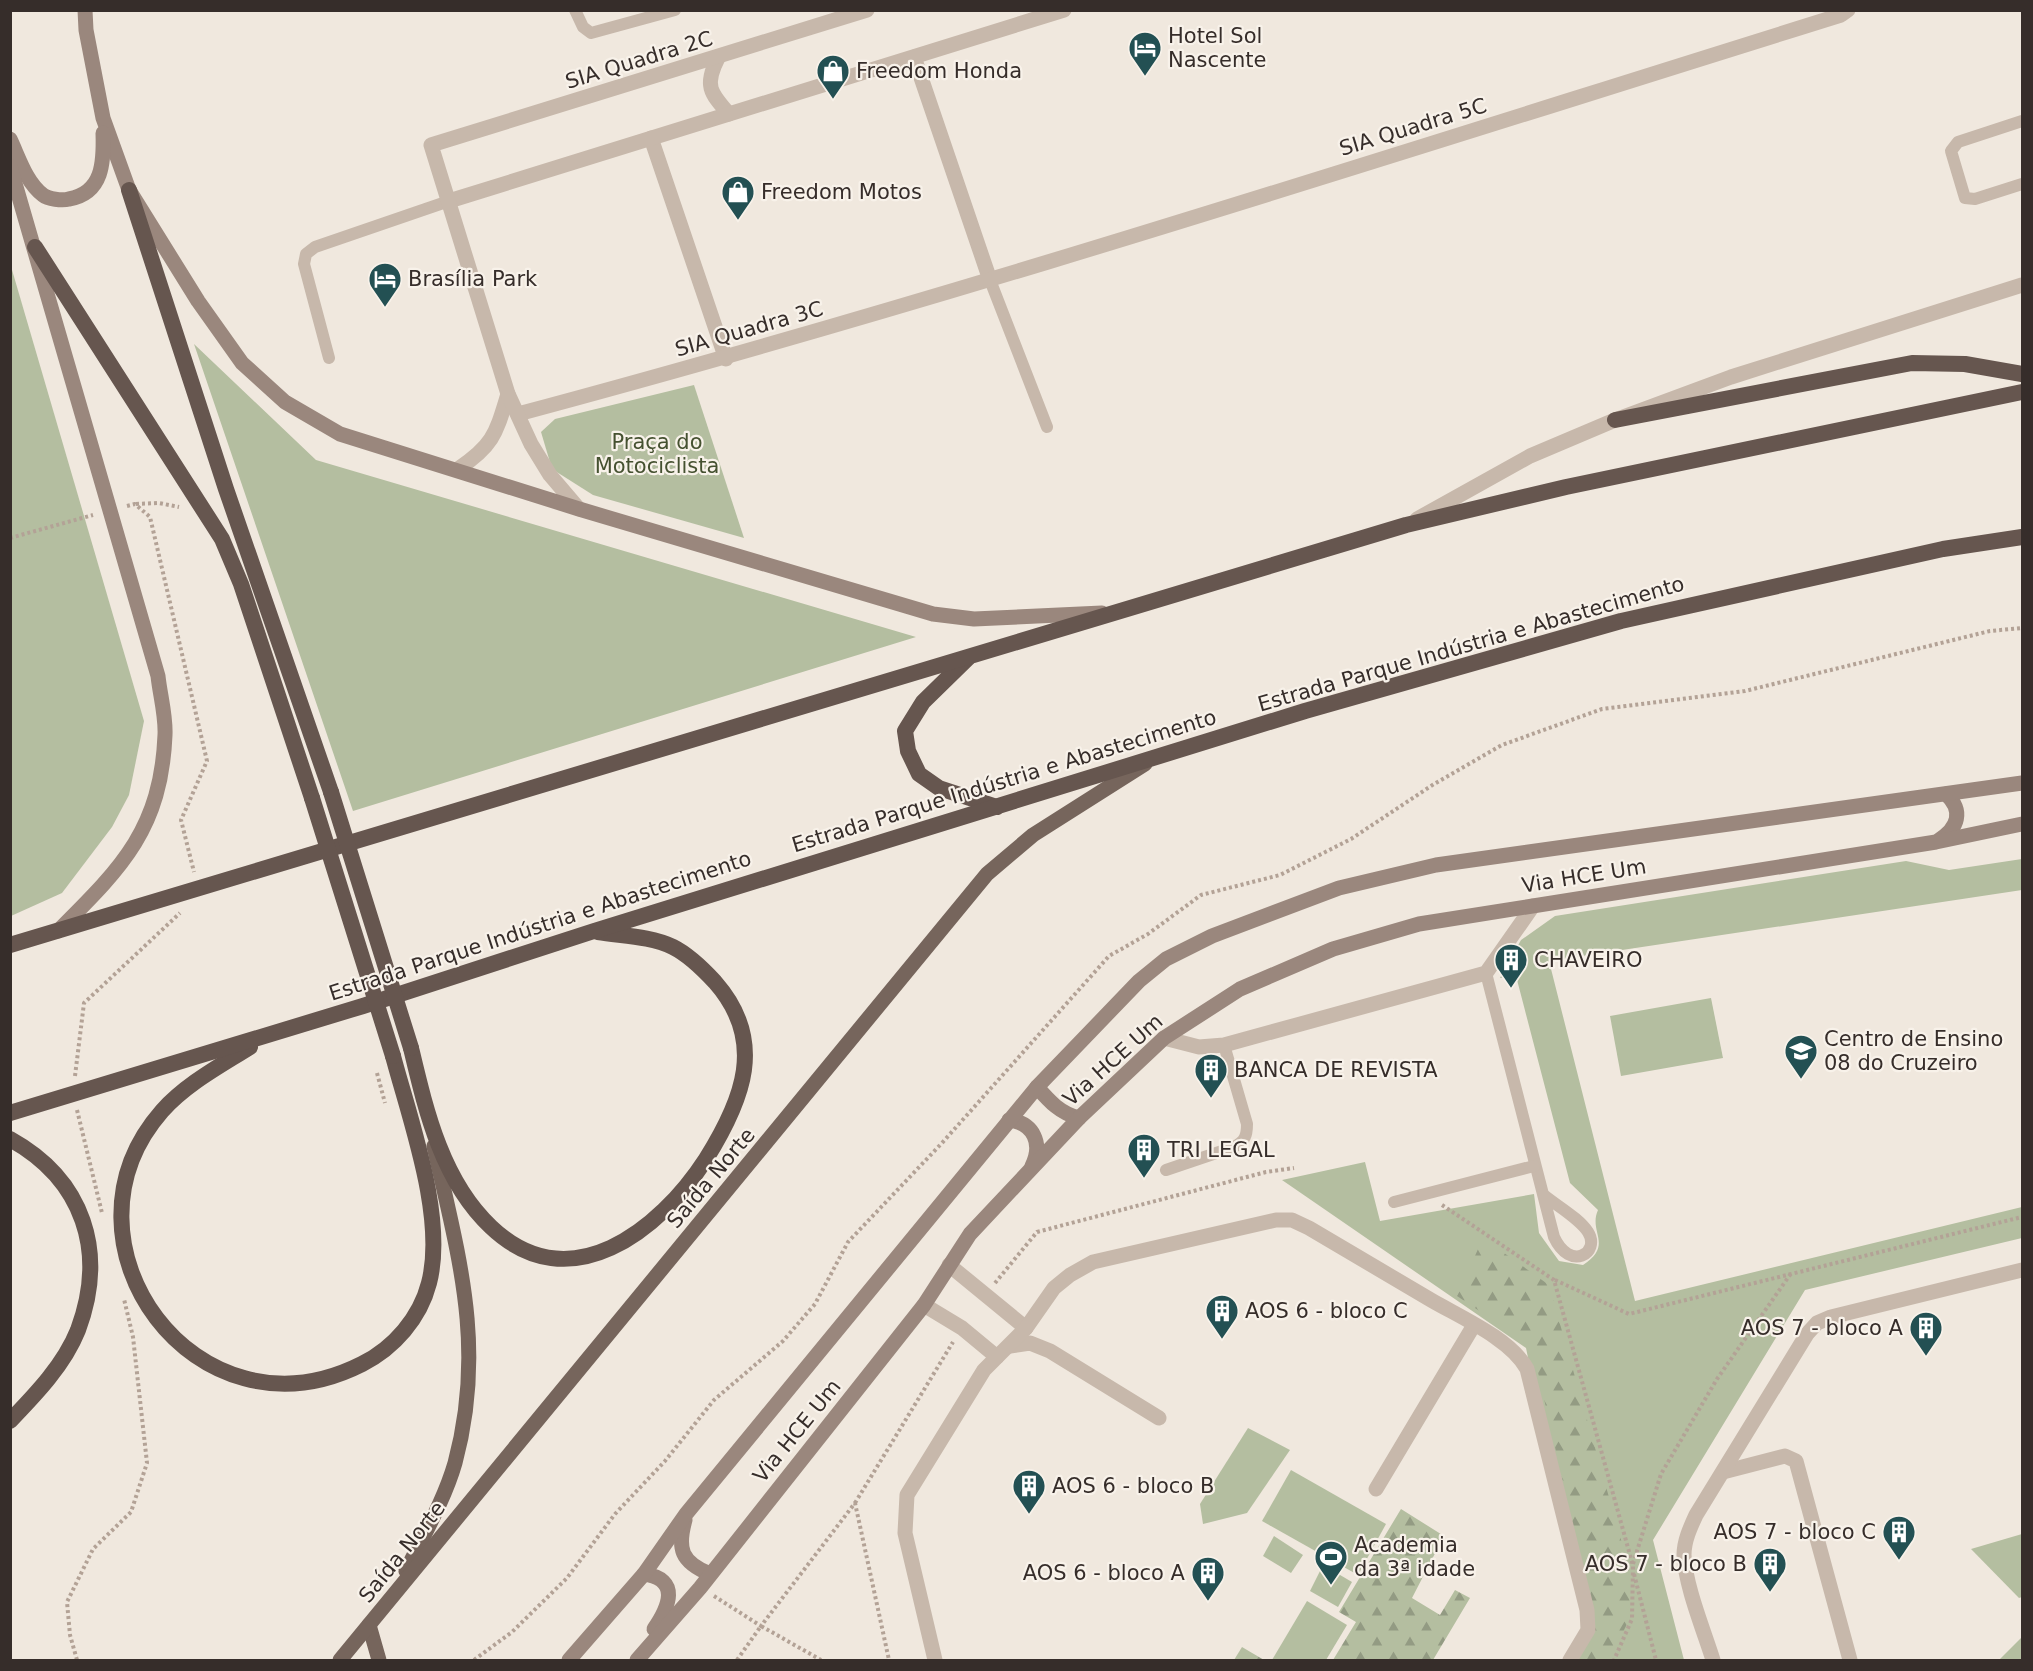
<svg xmlns="http://www.w3.org/2000/svg" width="2033" height="1671" font-family="'DejaVu Sans',sans-serif">
<style>
.green{fill:#b4bea0}
.forest{fill:url(#forest-firs)}
.lines{fill:none;stroke-linecap:round;stroke-linejoin:round}
.path{stroke:#b3a296;stroke-width:4;stroke-dasharray:3 3;stroke-linecap:butt}
.service{stroke:#c7b8ab;stroke-width:12}
.minor{stroke:#c7b8ab;stroke-width:15}
.tertiary{stroke:#c7b8ab;stroke-width:15}
.secondary{stroke:#9a877d;stroke-width:15}
.primary{stroke:#76655c;stroke-width:15}
.trunk{stroke:#66564f;stroke-width:16}
.trunk-bridge{stroke:#66564f;stroke-width:16}
.labels{text-anchor:middle;dominant-baseline:central;stroke-width:4.5;stroke-linejoin:round;paint-order:stroke}
.poi-label{font-size:21px;fill:#362d2a;stroke:#f8f2ea;text-anchor:start}
.street-label{font-size:21px;fill:#362d2a;stroke:#f8f2ea}
.park-label{font-size:21px;fill:#455130;stroke:#f8f2ea}
</style>
<defs>
<pattern id="forest-firs" width="22" height="20" patternUnits="userSpaceOnUse" patternTransform="scale(1.5)"><rect width="22" height="20" fill="#b4bea0"/><path d="M5 1l3.5 6h-7zM16 11l3.5 6h-7z" fill="#939b83"/></pattern>
</defs>
<rect width="100%" height="100%" fill="#f0e8de"/>
<g class="green">
<path d="M10,263l134,458 -15,74 -17,32 -50,66 -51,23z"/>
<path d="M194,344l122,116 600,177 -563,174z"/>
<path d="M694,385l50,153 -151,-43 -41,-26 -11,-37 14,-13z"/>
<path d="M2022,859v31l-473,71 86,340 387,-94v31l-217,52 -152,250 31,120h-117l18,-26 -59,-286 -244,-168 83,-18 15,59 154,-27 5,39 20,28 24,4c31,-20 5,-33 15,-55l-28,-27 -54,-207 -16,2 21,-38 34,-24 351,-55 43,9z"/>
<path d="M1711,998l12,60 -102,18 -11,-60z"/>
<path d="M1248,1428l42,22 -43,63 -44,11 -3,-20z"/>
<path d="M1291,1470l95,54 -28,51 -96,-54z"/>
<path d="M2022,1534v63l-3,1 -48,-49z"/>
<path d="M1274,1536l29,19 -12,18 -28,-17z"/>
<path d="M1323,1565l29,17 -14,25 -28,-16z"/>
<path d="M1307,1601l40,24 -21,35h-54z"/>
<path d="M2022,1637v23h-23z"/>
</g>
<g class="forest">
<path d="M1483,1238l66,47 80,283 1,50 -21,42h-30l16,-26 -4,-29 -59,-259 -75,-50z"/>
<path d="M1401,1509l43,27 -32,62 28,17 15,-25 15,8 -37,62h-100l23,-38 -17,-10z"/>
<path d="M1242,1647l22,13h-30z"/>
</g>
<g class="lines">
<g class="path">
<path d="M136,504l23,-1 20,4"/>
<path d="M127,506l8,-2 15,13 57,244 -26,59 13,52"/>
<path d="M10,538l83,-23"/>
<path d="M377,1073l8,30"/>
<path d="M75,1076l9,-73 96,-90"/>
<path d="M77,1110l25,103"/>
<path d="M1442,1205l112,75 79,286 -1,53 -18,41"/>
<path d="M1555,1280l74,34 393,-97"/>
<path d="M995,1283l42,-51 229,-60 28,-4"/>
<path d="M855,1503l98,-161"/>
<path d="M1633,1564l28,-90 56,-95 75,-107"/>
<path d="M1634,1574l22,86"/>
<path d="M714,1596l47,30 94,-123 34,157"/>
<path d="M77,1660l-7,-25 -3,-33 26,-53 38,-37 16,-49 -14,-126 -9,-38"/>
<path d="M474,1660l38,-28 55,-54 48,-64 50,-53 49,-61 69,-59 32,-37 33,-62 94,-99 167,-187 39,-22 53,-39 79,-20 71,-36 83,-55 68,-39 100,-36 143,-18 245,-60 32,-3"/>
<path d="M737,1660l24,-34 60,34"/>
</g>
<g class="service">
<path d="M575,10l8,17 8,6 84,-23"/>
<path d="M2022,121l-64,21 -7,9 14,47 10,1 47,-15"/>
<path d="M990,280l57,147"/>
<path d="M329,358l-25,-94 2,-10 9,-7 134,-46"/>
<path d="M1486,973l68,264c16,35 47,16 34,-5 -9,-14 -31,-26 -44,-37"/>
<path d="M1166,1170l68,-23c11,-6 13,-11 13,-23l-23,-79"/>
<path d="M1394,1202l140,-36"/>
</g>
<g class="minor">
<path d="M914,57l76,223"/>
<path d="M651,138l75,221"/>
<path d="M518,414c445,-119 883,-262 1323,-399l7,-5"/>
<path d="M1164,1038l35,9 25,-2 262,-72 47,-67"/>
<path d="M949,1265l77,63"/>
<path d="M924,1305l38,23 35,29"/>
<path d="M1010,1346l20,-3 20,8 109,67"/>
<path d="M1723,1472l62,-16 11,5 54,199"/>
<path d="M1376,1489l98,-164"/>
<path d="M935,1660l-30,-127 2,-38 77,-125 42,-42 28,-40 16,-13 23,-13 183,-42h16l17,8c41,24 81,48 122,72 29,17 80,39 96,69l60,241 1,20 -18,30"/>
<path d="M1713,1660c-9,-29 -28,-75 -29,-105 0,-14 6,-27 12,-40l111,-181 10,-11 14,-6 191,-47"/>
</g>
<g class="tertiary">
<path d="M718,58c-14,27 -8,35 11,56"/>
<path d="M449,201l615,-191"/>
<path d="M458,469c36,-24 38,-36 50,-75"/>
<path d="M579,509l-29,-34 -19,-31 -23,-50 -77,-249 436,-135"/>
<path d="M1417,519l113,-63 85,-36 116,-43 291,-92"/>
</g>
<g class="secondary">
<path d="M85,10l1,20 17,88 26,72 69,111 44,62 43,39 55,32 239,75 354,105 41,5 128,-6"/>
<path d="M10,139c9,19 16,43 33,56 5,4 19,6 26,4 34,-6 35,-37 34,-66"/>
<path d="M10,166l148,510c2,19 8,40 7,59 -4,95 -44,133 -107,196"/>
<path d="M1939,840c19,-12 25,-29 7,-46"/>
<path d="M1037,1087c13,15 23,26 42,31"/>
<path d="M1009,1120c25,3 34,24 23,46"/>
<path d="M685,1520c-8,29 -4,42 25,54"/>
<path d="M644,1574c37,5 25,33 10,55"/>
<path d="M569,1660l75,-86 42,-60 351,-427 102,-106 27,-22 46,-23 127,-48 97,-23 586,-82"/>
<path d="M637,1660l63,-72 224,-283 46,-71 109,-116 85,-80 76,-49 93,-40 86,-25 517,-82 86,-18"/>
</g>
<g class="primary">
<path d="M406,1571c17,-35 38,-70 49,-108 31,-115 4,-205 -21,-317"/>
<path d="M369,1625l10,35"/>
<path d="M340,1660l647,-786 46,-39 112,-71"/>
</g>
<g class="trunk">
<path d="M129,190l97,299 105,303"/>
<path d="M35,247l187,292 19,45 71,214"/>
<path d="M1615,420l297,-57 53,1 57,10"/>
<path d="M968,658l-45,44 -18,29 3,20 11,23 20,14 58,19"/>
<path d="M10,945l1396,-420 160,-38 456,-95"/>
<path d="M250,1047c-30,19 -64,37 -88,64 -115,131 34,337 200,253 32,-16 58,-46 67,-81 17,-65 -19,-163 -36,-227"/>
<path d="M411,1048c15,63 31,133 80,179 79,75 169,3 215,-68 37,-59 61,-118 9,-177 -12,-13 -26,-27 -42,-35 -23,-11 -51,-11 -75,-15"/>
<path d="M10,1113l353,-107 231,-75 711,-220 316,-90 322,-72 79,-12"/>
<path d="M10,1139c74,41 97,113 68,191 -14,35 -42,64 -68,91"/>
</g>
<g class="trunk-bridge">
<path d="M331,792l80,256"/>
<path d="M312,798l81,258"/>
</g>
</g>
<defs>
<g id="hotel-pin" transform="scale(1.725)"><path d="M0 17L-7.5 6A9.5 9.5 0 1 1 7.5 6Z" fill="#235053" stroke="#f8f2ea"/><path d="M-6-4.5h1.5V1H6V5H4.5V3h-9V5H-6ZM-4 0a1.8 1.8 0 1 1 3.6 0ZM.5 0V-2.5h3Q6-2.5 6 0Z" fill="#fff"/></g>
<g id="shop-pin" transform="scale(1.725)"><path d="M0 17L-7.5 6A9.5 9.5 0 1 1 7.5 6Z" fill="#235053" stroke="#f8f2ea"/><path d="M-5-2.5h2.3a2.7 3.5 0 0 1 5.4 0H5L5.5 6h-11ZM-1.5-2.5h3a1.5 2.3 0 0 0-3 0Z" fill="#fff"/></g>
<g id="building-pin" transform="scale(1.725)"><path d="M0 17L-7.5 6A9.5 9.5 0 1 1 7.5 6Z" fill="#235053" stroke="#f8f2ea"/><path d="M-4-6H4V6H1V3H-1V6H-4ZM-2.5-4.3h1.7v1.8h-1.7ZM.8-4.3h1.7v1.8H.8ZM-2.5-1h1.7V.8h-1.7ZM.8-1h1.7V.8H.8Z" fill="#fff"/></g>
<g id="school-pin" transform="scale(1.725)"><path d="M0 17L-7.5 6A9.5 9.5 0 1 1 7.5 6Z" fill="#235053" stroke="#f8f2ea"/><path d="M0-5L7-2L0 1L-7-2ZM-4 1L0 2.5L4 1V4Q0 6-4 4Z" fill="#fff"/></g>
<g id="stadium-pin" transform="scale(1.725)"><path d="M0 17L-7.5 6A9.5 9.5 0 1 1 7.5 6Z" fill="#235053" stroke="#f8f2ea"/><path d="M0-5a6.5 5 0 1 0 0 10a6.5 5 0 1 0 0-10ZM-3.5-1.8h7v3.6h-7Z" fill="#fff"/></g>
</defs>
<g fill-rule="evenodd">
<use href="#hotel-pin" x="1145" y="48"/>
<use href="#shop-pin" x="833" y="71"/>
<use href="#shop-pin" x="738" y="192"/>
<use href="#hotel-pin" x="385" y="279"/>
<use href="#building-pin" x="1511" y="960"/>
<use href="#school-pin" x="1801" y="1051"/>
<use href="#building-pin" x="1211" y="1070"/>
<use href="#building-pin" x="1144" y="1150"/>
<use href="#building-pin" x="1222" y="1311"/>
<use href="#building-pin" x="1926" y="1328"/>
<use href="#building-pin" x="1029" y="1486"/>
<use href="#building-pin" x="1899" y="1532"/>
<use href="#stadium-pin" x="1331" y="1557"/>
<use href="#building-pin" x="1770" y="1564"/>
<use href="#building-pin" x="1208" y="1573"/>
</g>
<g class="labels">
<g class="poi-label">
<text x="1168" y="36">Hotel Sol<tspan x="1168" dy="24">Nascente</tspan></text>
<text x="856" y="71">Freedom Honda</text>
<text x="761" y="192">Freedom Motos</text>
<text x="408" y="279">Brasília Park</text>
<text x="1534" y="960">CHAVEIRO</text>
<text x="1824" y="1039">Centro de Ensino<tspan x="1824" dy="24">08 do Cruzeiro</tspan></text>
<text x="1234" y="1070">BANCA DE REVISTA</text>
<text x="1167" y="1150">TRI LEGAL</text>
<text x="1245" y="1311">AOS 6 - bloco C</text>
<text x="1903" y="1328" text-anchor="end">AOS 7 - bloco A</text>
<text x="1052" y="1486">AOS 6 - bloco B</text>
<text x="1876" y="1532" text-anchor="end">AOS 7 - bloco C</text>
<text x="1354" y="1545">Academia<tspan x="1354" dy="24">da 3ª idade</tspan></text>
<text x="1747" y="1564" text-anchor="end">AOS 7 - bloco B</text>
<text x="1185" y="1573" text-anchor="end">AOS 6 - bloco A</text>
</g>
<g class="street-label">
<text transform="translate(639 60) rotate(-17)">SIA Quadra 2C</text>
<text transform="translate(1413 127) rotate(-17)">SIA Quadra 5C</text>
<text transform="translate(749 329) rotate(-16)">SIA Quadra 3C</text>
<text transform="translate(1471 644) rotate(-16)">Estrada Parque Indústria e Abastecimento</text>
<text transform="translate(1004 781) rotate(-17)">Estrada Parque Indústria e Abastecimento</text>
<text transform="translate(1584 876) rotate(-9)">Via HCE Um</text>
<text transform="translate(540 926) rotate(-18)">Estrada Parque Indústria e Abastecimento</text>
<text transform="translate(1113 1060) rotate(-42)">Via HCE Um</text>
<text transform="translate(711 1178) rotate(-50)">Saída Norte</text>
<text transform="translate(797 1431) rotate(-51)">Via HCE Um</text>
<text transform="translate(402 1552) rotate(-51)">Saída Norte</text>
</g>
<g class="park-label">
<text x="657" y="442">Praça do<tspan x="657" dy="24">Motociclista</tspan></text>
</g>
</g>
<rect width="2033" height="1671" fill="none" stroke="#362d2a" stroke-width="24"/>
</svg>
